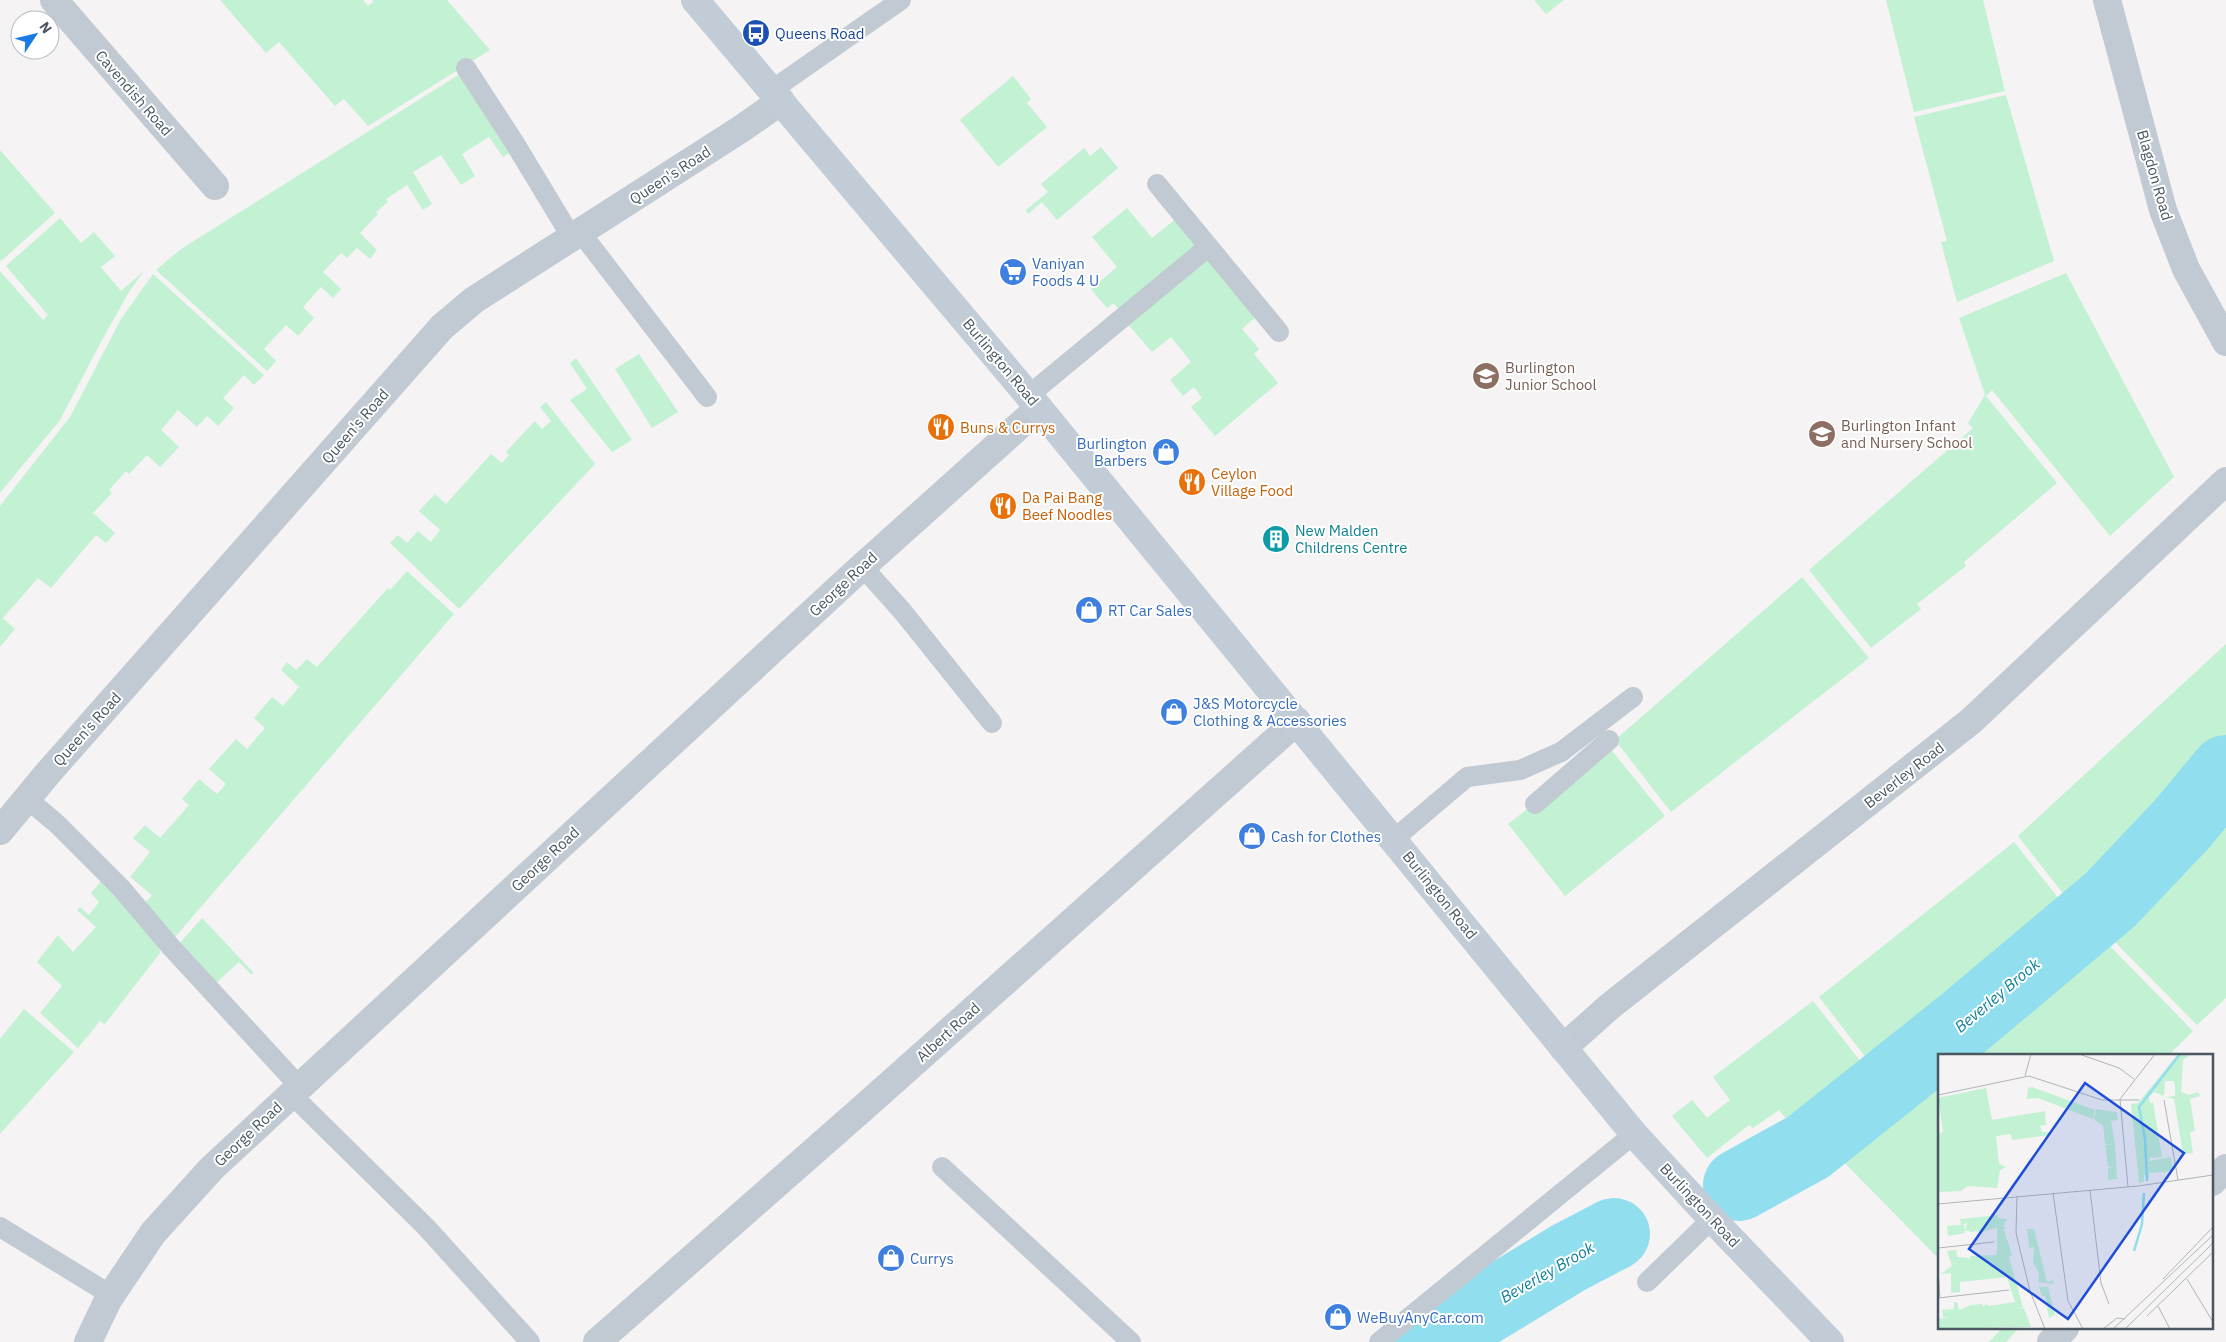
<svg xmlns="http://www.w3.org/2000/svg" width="2226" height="1342" font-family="'IBM Plex Sans',sans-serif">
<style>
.green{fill:#c3f1d3}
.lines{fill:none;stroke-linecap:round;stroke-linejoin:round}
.river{stroke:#90deee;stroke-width:72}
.lane{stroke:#c1cad2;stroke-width:20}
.street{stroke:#c1cad2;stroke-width:28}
.secondary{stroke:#c1ccd6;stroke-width:28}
.labels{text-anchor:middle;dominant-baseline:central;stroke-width:4;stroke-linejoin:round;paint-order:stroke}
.transit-label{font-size:15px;fill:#164399;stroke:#fff;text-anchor:start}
.street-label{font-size:15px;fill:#4a5761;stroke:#fff}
.shop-label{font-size:15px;fill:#366cbe;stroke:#fff;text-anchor:start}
.education-label{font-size:15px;fill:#785e54;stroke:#fff;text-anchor:start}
.food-label{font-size:15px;fill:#c56008;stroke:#fff;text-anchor:start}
.culture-label{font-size:15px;fill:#0d838f;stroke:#fff;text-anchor:start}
.water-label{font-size:16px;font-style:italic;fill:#0c819b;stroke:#fff}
.inset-river{fill:none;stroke:#90deee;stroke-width:2.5}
.inset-road{fill:none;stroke:#b1b5b9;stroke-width:1}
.view{fill:#1d4ed8;fill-opacity:0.15;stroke:#1d4ed8;stroke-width:2.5}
.inset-edge{fill:none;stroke:#4a5761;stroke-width:2.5}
</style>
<rect width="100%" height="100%" fill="#f5f3f3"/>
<g class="green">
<path d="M220,0h143l5,6 5,-4 -1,-2h75l43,50 -122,76 -24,-27 -9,7 -56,-64 -13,11z"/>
<path d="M1534,0h30l-18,14z"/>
<path d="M1886,0h97l22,91 -91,21z"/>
<path d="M460,74l51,78 -8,5 -14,-20 -27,17 13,22 -14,9 -20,-30 -28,17 19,32 -9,6 -16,-25 -21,14 2,3 -12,10 2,2 -18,19 17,17 -7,9 -13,-11 -10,10 -6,-5 -18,19 18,17 -8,9 -12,-11 -18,20 11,11 -16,18 -12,-11 -22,24 12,12 -9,10 -111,-101 25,-21z"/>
<path d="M1013,76l18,23 -4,4 20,24 -49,40 -38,-47z"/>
<path d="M2006,95l48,166 -97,41 -16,-60 6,-1 -33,-124z"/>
<path d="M1101,147l17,21 -61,52 -15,-18 -14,12 -2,-4 22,-18 -7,-8 43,-36 6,8z"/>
<path d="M0,150l55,63 -54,48 -1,-2z"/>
<path d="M1127,208l25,30 25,-20 23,27 -80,66 -6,-8 -7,5 -16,-19 26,-22 -25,-30z"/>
<path d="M60,218l21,25 13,-11 21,24 -14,11 20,24 23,-20 -15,21 -27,48 -42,80 -60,73v-222l43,49 5,-5 -42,-49z"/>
<path d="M1208,254l50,61 -16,14 17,20 -5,5 24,29 -63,53 -24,-29 11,-9 -8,-11 -11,9 -13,-16 21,-18 -20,-25 -19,15 -26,-30z"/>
<path d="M2066,273l108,204 -64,59 -118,-146 -6,6 71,87 -93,79 2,4 -49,38 4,5 -50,39 -62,-78 164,-142 -5,-5 17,-28 -26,-77z"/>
<path d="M153,274l111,101 -10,10 -10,-10 -21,23 11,10 -16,18 -11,-10 -10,11 -19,-17 -17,20 18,17 -19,20 -13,-12 -18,19 -3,-3 -17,19 3,3 -19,20 22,20 -9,10 -10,-8 -45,53 -13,-10 -35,40 12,11 -15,18v-141l70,-89 51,-98z"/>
<path d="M639,354l39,58 -26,16 -37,-59z"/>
<path d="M576,358l56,82 -20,12 -42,-52 17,-11 -17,-26z"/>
<path d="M546,402l49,62 -136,145 -69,-66 8,-8 9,8 11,-12 13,11 9,-12 -21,-19 16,-17 11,10 45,-50 11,9 7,-8 -3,-3 29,-31 7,8 9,-8 -11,-14z"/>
<path d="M407,571l47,43 -279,323 -31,-33 8,-9 -22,-18 20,-25 -17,-14 12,-13 15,13 29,-33 -7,-6 17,-20 18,15 9,-10 -17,-15 27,-30 11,10 18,-21 -11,-10 18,-21 11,9 16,-19 -18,-17 6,-8 9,8 11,-11 10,8 71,-79 2,2z"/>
<path d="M1802,577l67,81 -198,154 -56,-72z"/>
<path d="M2226,644v354l-29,27 -88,-89 -5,4 89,91 -25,25h-228v19l-11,8 11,12v165l-110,-112 -52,34 -3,-6 16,-15 5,-13 -12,-20 6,-4 -11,-14 -26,18 -4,-3 -42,33 -35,-42 20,-16 15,18 23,-18 -17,-23 100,-76 52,66 5,-4 -51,-66 195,-155 53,67 5,-4 -54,-69z"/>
<path d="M1608,746l57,70 -100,80 -57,-72z"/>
<path d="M102,880l57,68 1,5 -55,71 -5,-3 -22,27 -38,-35 22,-27 -25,-24 21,-27 15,17 23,-25 -19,-17 3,-3 9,8 10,-13 -8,-9z"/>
<path d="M202,918l52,55 -2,2 -13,-13 -23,21 -36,-40z"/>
<path d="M24,1009l50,43 -74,82v-95z"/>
<path d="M2002,1328h17l-13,14h-17z"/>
</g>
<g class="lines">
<g class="river">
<path d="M1739,1185l69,-38 153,-122 149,-125 72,-76 44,-53"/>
<path d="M1430,1342l138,-84 46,-24"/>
</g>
<g class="lane">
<path d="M466,68l48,74 58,96"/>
<path d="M772,90l129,-90"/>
<path d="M1157,184l122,148"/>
<path d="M581,233l126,164"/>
<path d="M1029,395l179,-148"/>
<path d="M862,566l41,46 89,111"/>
<path d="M26,798l30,25 65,65 50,59 128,139"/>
<path d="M1535,804l74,-64"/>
<path d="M1394,839l73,-62 53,-7 41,-18 72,-55"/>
<path d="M291,1094l135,133 104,115"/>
<path d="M942,1167l189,175"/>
<path d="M0,1227l111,68"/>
<path d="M1647,1282l65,-63"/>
<path d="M1379,1342l255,-208"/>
</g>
<g class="street">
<path d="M54,0l161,186"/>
<path d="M2107,0l56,210 23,59 40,73"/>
<path d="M0,831l48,-58 394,-446 32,-27 267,-171 40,-28"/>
<path d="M1563,1048l46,-41 362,-286 255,-240"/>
<path d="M2212,1182l14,-14"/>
<path d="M88,1342l20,-42 45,-67 59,-65 641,-593 186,-167"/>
<path d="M597,1342l274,-241 426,-380"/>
<path d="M2051,1342l14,-14"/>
</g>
<path class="secondary" d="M695,0l344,408 595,726 78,85 118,123"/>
</g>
<defs>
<g id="bus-disc" transform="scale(1.4375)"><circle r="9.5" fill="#1a4fb4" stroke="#fff"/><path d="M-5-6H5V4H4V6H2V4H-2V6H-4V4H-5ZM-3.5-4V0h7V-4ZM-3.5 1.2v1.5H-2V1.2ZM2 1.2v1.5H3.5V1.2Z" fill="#fff"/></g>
<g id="supermarket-disc" transform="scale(1.4375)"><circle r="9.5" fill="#3f7fe0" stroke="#fff"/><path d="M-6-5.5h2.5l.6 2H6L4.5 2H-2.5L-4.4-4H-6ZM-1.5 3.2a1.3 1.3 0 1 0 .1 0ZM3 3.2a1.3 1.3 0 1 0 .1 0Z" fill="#fff"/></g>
<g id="school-disc" transform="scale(1.4375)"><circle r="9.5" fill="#8d6e63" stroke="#fff"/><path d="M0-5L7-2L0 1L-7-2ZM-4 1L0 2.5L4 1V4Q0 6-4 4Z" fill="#fff"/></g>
<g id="restaurant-disc" transform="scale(1.4375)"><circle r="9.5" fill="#e8710a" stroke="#fff"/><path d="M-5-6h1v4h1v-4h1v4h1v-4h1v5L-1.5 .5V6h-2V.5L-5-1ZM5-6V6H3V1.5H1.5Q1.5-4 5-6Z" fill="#fff"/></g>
<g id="shop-disc" transform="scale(1.4375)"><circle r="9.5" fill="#3f7fe0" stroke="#fff"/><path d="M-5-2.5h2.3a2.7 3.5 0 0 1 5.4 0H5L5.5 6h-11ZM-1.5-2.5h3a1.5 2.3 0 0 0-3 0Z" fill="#fff"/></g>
<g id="building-disc" transform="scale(1.4375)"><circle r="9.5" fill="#0f9aa8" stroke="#fff"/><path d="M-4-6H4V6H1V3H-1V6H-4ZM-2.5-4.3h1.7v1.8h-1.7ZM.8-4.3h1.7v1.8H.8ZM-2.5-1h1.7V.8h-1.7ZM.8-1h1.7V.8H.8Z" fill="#fff"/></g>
</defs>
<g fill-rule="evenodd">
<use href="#bus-disc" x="756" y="33"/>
<use href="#supermarket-disc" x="1013" y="272"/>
<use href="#school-disc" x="1486" y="376"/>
<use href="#restaurant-disc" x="941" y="427"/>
<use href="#school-disc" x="1822" y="434"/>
<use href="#shop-disc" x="1166" y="452"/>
<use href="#restaurant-disc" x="1192" y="482"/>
<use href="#restaurant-disc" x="1003" y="506"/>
<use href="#building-disc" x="1276" y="539"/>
<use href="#shop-disc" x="1089" y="610"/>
<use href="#shop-disc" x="1174" y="712"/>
<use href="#shop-disc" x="1252" y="836"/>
<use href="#shop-disc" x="891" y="1258"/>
<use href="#shop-disc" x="1338" y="1317"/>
</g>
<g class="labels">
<g class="transit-label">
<text x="775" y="33">Queens Road</text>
</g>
<g class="street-label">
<text transform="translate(134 93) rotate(49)">Cavendish Road</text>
<text transform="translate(670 175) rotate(-33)">Queen's Road</text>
<text transform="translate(2155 175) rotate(74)">Blagdon Road</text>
<text transform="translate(1001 362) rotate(50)">Burlington Road</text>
<text transform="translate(355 426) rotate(-49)">Queen's Road</text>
<text transform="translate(843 584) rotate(-43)">George Road</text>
<text transform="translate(87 729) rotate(-48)">Queen's Road</text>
<text transform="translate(1904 775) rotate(-38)">Beverley Road</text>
<text transform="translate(545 859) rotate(-43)">George Road</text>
<text transform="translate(1440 895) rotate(51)">Burlington Road</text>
<text transform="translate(948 1032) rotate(-42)">Albert Road</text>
<text transform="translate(248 1134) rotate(-43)">George Road</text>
<text transform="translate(1700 1205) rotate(47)">Burlington Road</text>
</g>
<g class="shop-label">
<text x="1032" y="263">Vaniyan<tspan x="1032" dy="17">Foods 4 U</tspan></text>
<text x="1147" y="443" text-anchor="end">Burlington<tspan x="1147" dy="17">Barbers</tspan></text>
<text x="1108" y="610">RT Car Sales</text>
<text x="1193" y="703">J&amp;S Motorcycle<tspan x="1193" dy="17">Clothing &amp; Accessories</tspan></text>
<text x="1271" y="836">Cash for Clothes</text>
<text x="910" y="1258">Currys</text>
<text x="1357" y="1317">WeBuyAnyCar.com</text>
</g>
<g class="education-label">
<text x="1505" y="367">Burlington<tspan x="1505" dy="17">Junior School</tspan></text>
<text x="1841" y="425">Burlington Infant<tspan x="1841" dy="17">and Nursery School</tspan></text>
</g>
<g class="food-label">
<text x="960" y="427">Buns &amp; Currys</text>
<text x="1211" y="473">Ceylon<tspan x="1211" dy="17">Village Food</tspan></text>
<text x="1022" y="497">Da Pai Bang<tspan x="1022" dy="17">Beef Noodles</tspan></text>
</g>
<g class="culture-label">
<text x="1295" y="530">New Malden<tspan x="1295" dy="17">Childrens Centre</tspan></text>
</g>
<g class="water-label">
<text transform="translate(1997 995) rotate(-40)">Beverley Brook</text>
<text transform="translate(1547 1272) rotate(-30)">Beverley Brook</text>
</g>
</g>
<g transform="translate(1938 1054)">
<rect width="275" height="275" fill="#f5f3f3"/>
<path d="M240,0h13l-8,6 -2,32 8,3 9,-3 2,4 -10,3 5,32 -5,1 3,21 -10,1 -9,-55 -8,-2 9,-1v-11l-2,-4h-8l-1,15 -10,-4 -5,5 1,6 3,-1 9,55 -12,1 -1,3 22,-4 2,14 -24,2v5l-5,-4v8l-5,1 -8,-79 7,-1zM94,33l63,23 -2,9 -55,-21 -11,1 1,-11zM48,34l6,32 53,-9 1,14 -6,1 2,6h8v3l-38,5 -1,-6 -15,2 3,28 7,3 -6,3 -3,18 -29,-2 -7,5 -23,1v-58l5,-2 -5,-34zM158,55l21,3 1,8 -7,1 4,23 2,35 -9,1v-12l6,-1h-6l-3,-22 9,-1h-9l-2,-19 -9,-5zM60,161v3l9,1 -4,8h3l-2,3 8,25 -3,2 14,50 -5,2 6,-1 7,19 -93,2v-10l11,-2h-6l-1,-7 12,-1v-7h3l2,8 12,-5 11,-1 1,3 3,-3 3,2 26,-4 -8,-25 -47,5v10l-9,1v-20l-10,1 11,-8 -5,-15 9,-1 1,7 12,1 1,4v-6l26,-1 1,-3v-24l-19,5 -2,-11 1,9 -6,1 -6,-2 2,-7 -3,1 1,9 -17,3 -1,-10 14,-1 -1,-6zM89,175h7l13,53 7,-2 -1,4 -15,-2 1,-9 -6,-11 1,-15 -5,1zM101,233h9l7,28 -6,3 -4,-22h-3z" fill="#c3f1d3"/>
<path class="inset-river" d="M209,127l-2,-42 -6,-32 41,-53M196,197l8,-27 2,-31"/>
<path class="inset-road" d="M141,0l40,14 15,11M87,22l6,-22M0,41l91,-19 73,24h37M226,46l14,80M190,133l-8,-88 35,-45M152,136l11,93 8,21M115,139l15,108 15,28M79,142l-1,37 14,58 15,38M0,150l200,-18 75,-11M0,194l56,-6M0,216l2,28M225,225l50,-52M249,225l26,43M0,244l71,-8M220,252l12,23M209,262l66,-64M165,275l14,-11 8,1M175,275l100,-94M187,275l88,-86"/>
<path class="view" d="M147,29l99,70 -116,166 -99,-70z"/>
<rect width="275" height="275" class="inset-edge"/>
</g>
<g transform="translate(35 35) rotate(55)"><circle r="24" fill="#ffffff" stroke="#b7bcc0"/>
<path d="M0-4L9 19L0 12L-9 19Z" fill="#1a7be8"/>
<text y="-8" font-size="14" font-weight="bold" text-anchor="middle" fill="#4a5761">N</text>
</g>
</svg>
